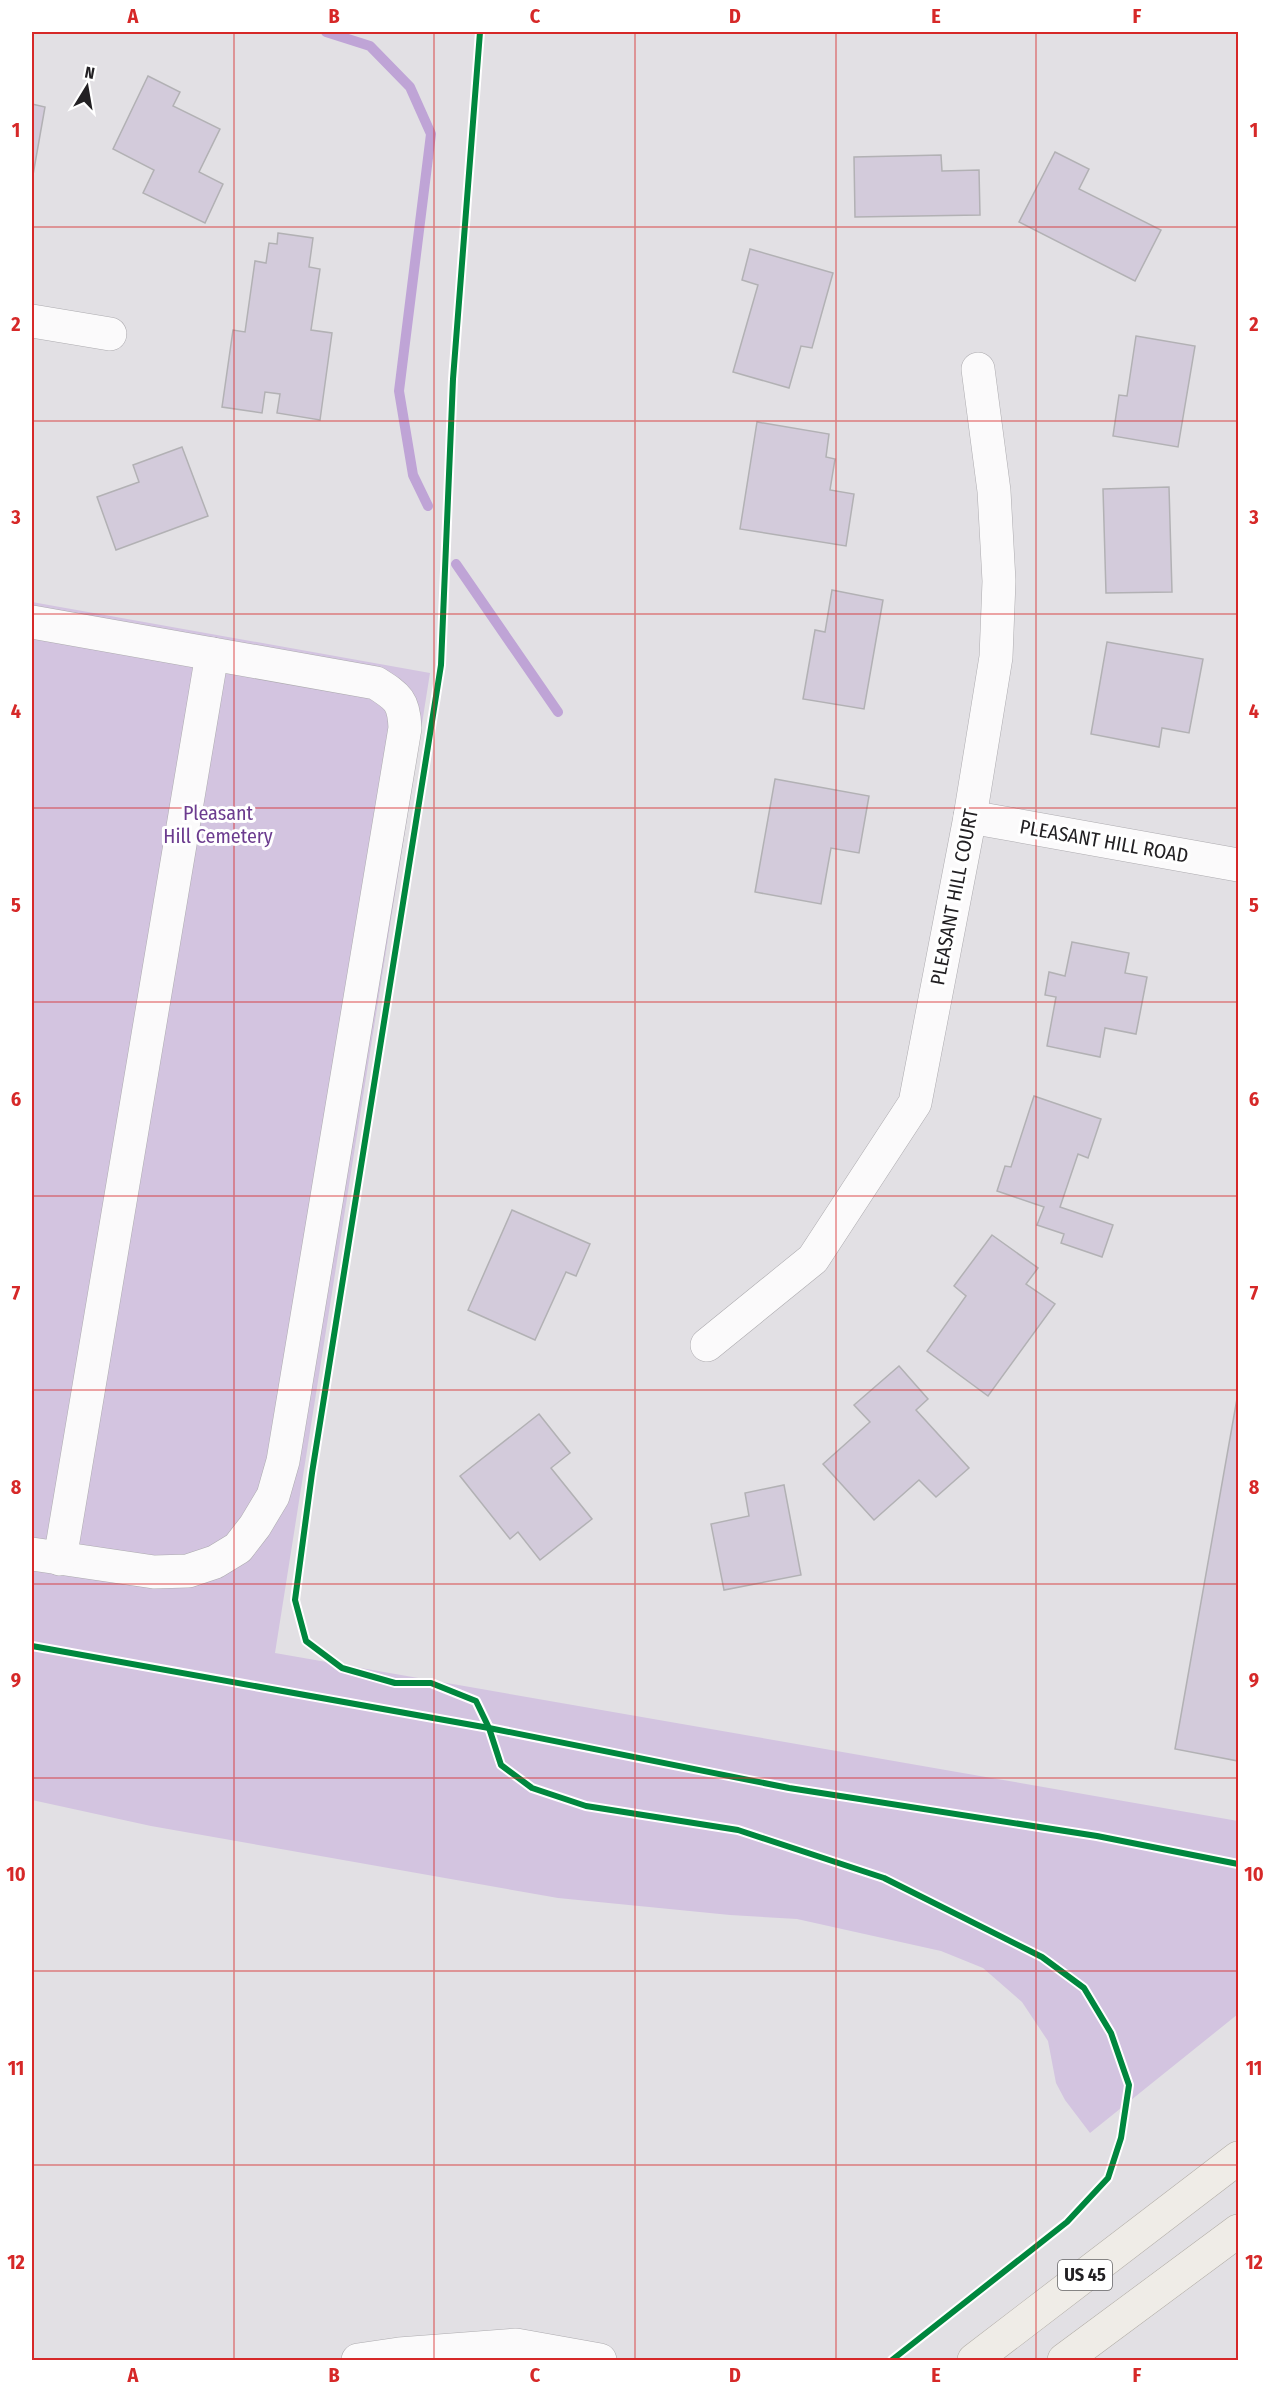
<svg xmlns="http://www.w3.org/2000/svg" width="1270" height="2392" font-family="'Fira Sans Condensed',sans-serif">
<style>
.green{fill:#d3c4e0}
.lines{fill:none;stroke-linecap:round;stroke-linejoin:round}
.stream{stroke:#bfa4d6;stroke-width:10}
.building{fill:#d3cbdb;stroke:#b2b1b4;stroke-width:1.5}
.minor-casing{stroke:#adabaf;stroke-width:34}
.major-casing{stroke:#b2ada6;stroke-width:34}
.minor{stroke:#fbfafb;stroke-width:33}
.major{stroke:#efece7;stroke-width:33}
.cycleway-casing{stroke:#fff;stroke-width:10}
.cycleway{stroke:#00873e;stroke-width:6}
.grid{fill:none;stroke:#d62828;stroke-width:1.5;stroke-opacity:0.55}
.labels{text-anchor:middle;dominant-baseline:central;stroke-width:6;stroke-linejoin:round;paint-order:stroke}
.shield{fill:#fff;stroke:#646365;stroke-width:1.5}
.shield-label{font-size:18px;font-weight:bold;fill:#222023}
.park-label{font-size:20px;fill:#6c3c8f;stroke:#fff}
.street-label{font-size:20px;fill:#222023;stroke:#fff}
.neatline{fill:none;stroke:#d62828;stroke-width:2}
.grid-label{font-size:20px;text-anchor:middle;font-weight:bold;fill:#d62828}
</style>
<rect width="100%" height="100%" fill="#e2e0e4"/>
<path class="green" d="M32,602l398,71 -155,980 963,168v193l-148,119 -25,-33 -9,-17 -8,-42 -26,-39 -39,-34 -42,-17 -144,-32 -67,-4 -172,-17 -407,-72 -119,-26z"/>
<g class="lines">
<g class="stream">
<path d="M326,32l44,14 40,41 21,47 -32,257 14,84 15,31"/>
<path d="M456,564l102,148"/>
</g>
</g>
<g class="building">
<path d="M148,76l32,16 -7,14 47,23 -21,43 24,12 -18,39 -62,-30 11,-23 -41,-21z"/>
<path d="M32,104l13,3 -12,68 -1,-1z"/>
<path d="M1055,152l34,17 -10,20 82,41 -26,51 -116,-59z"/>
<path d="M941,155l1,16 37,-1 1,45 -125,2 -1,-60z"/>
<path d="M278,233l35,5 -4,29 11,2 -9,61 21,3 -12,87 -43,-7 3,-19 -15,-2 -3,21 -40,-6 11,-77 12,2 10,-71 11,2 3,-20 8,1z"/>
<path d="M750,249l83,24 -21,75 -11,-2 -12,42 -56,-16 25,-87 -16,-5z"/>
<path d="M1136,336l59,10 -17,101 -65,-11 6,-41 8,1z"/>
<path d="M757,422l72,12 -3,23 9,2 -5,31 24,4 -8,52 -106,-17z"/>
<path d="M182,447l26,69 -92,34 -19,-53 42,-15 -6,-17z"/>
<path d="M1169,487l3,105 -66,1 -3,-104z"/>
<path d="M832,590l51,10 -19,109 -61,-10 12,-69 10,2z"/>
<path d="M1107,642l96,17 -14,74 -27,-5 -3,19 -68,-13z"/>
<path d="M775,779l94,17 -10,57 -28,-5 -10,56 -66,-12z"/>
<path d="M1072,942l57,11 -4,20 22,4 -11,57 -31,-6 -5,29 -53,-11 9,-49 -11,-2 4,-23 16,4z"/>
<path d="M1034,1096l67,23 -13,39 -10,-4 -18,53 53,18 -11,32 -41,-14 3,-9 -27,-9 7,-18 -47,-16 8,-25 6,1z"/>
<path d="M512,1210l78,34 -14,32 -10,-4 -31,68 -67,-30z"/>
<path d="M992,1235l46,33 -12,16 29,20 -67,92 -61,-45 39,-55 -12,-10z"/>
<path d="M899,1366l29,33 -12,11 53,58 -33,29 -17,-17 -45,40 -51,-56 47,-42 -16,-17z"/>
<path d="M1238,1393v368l-63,-12z"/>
<path d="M539,1414l31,39 -19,15 41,51 -52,41 -22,-28 -8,7 -50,-63z"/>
<path d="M784,1485l17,90 -77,15 -13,-66 38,-8 -4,-23z"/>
</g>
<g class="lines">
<g class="minor-casing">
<g id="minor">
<path d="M32,321l78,13"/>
<path d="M32,622l344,61c22,14 28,18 29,45l-122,733 -10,35 -18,30 -17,22 -23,14 -27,9 -34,1 -122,-18"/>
<path d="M970,817l268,48"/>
<path d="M707,1345l106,-86 102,-156 55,-286 26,-160 3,-76 -5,-90 -16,-122"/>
<path d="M60,1559l152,-905"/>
<path d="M358,2360l41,-6 117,-9 84,15"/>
</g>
</g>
<g class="major-casing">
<g id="major">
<path d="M974,2360l264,-202"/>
<path d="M1064,2360l174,-129"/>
</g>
</g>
<use href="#minor" class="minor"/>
<use href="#major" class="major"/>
<g class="cycleway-casing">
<g id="cycleway">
<path d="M480,32l-27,347 -12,286 -129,808 -17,127 11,41 36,27 53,15h36l45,18 13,27 12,37 31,23 54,18 152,24 146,48 158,79 42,31 27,45 18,52 -8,53 -13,40 -41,44 -175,138"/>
<path d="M32,1646l457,82 300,60 308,48 141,28"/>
</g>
</g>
<use href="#cycleway" class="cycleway"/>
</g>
<path class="grid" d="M234,32v2328M434,32v2328M635,32v2328M836,32v2328M1036,32v2328M32,227h1206M32,421h1206M32,614h1206M32,808h1206M32,1002h1206M32,1196h1206M32,1390h1206M32,1584h1206M32,1778h1206M32,1971h1206M32,2165h1206"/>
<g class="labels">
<rect class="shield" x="1058" y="2260" width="54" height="30" rx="4.5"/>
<g class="shield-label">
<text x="1085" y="2275">US 45</text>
</g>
<g class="park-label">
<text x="218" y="813">Pleasant<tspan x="218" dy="23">Hill Cemetery</tspan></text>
</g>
<g class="street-label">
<text transform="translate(1104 841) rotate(10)">PLEASANT HILL ROAD</text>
<text transform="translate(954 897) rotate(-79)">PLEASANT HILL COURT</text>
</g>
</g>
<rect width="1270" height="2392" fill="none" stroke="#ffffff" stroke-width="66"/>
<g transform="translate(87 87) rotate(11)" stroke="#ffffff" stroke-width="4.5" paint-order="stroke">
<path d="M0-4.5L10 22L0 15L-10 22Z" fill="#222023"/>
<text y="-9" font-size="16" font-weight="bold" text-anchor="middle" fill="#222023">N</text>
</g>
<rect x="33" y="33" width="1204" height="2326" class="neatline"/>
<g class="grid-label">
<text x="133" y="23">A</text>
<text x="334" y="23">B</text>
<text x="535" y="23">C</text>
<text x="735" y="23">D</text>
<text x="936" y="23">E</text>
<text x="1137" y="23">F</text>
<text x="16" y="137">1</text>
<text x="1254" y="137">1</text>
<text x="16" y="331">2</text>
<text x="1254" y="331">2</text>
<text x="16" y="524">3</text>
<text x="1254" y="524">3</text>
<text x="16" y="718">4</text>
<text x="1254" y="718">4</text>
<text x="16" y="912">5</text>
<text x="1254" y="912">5</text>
<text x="16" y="1106">6</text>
<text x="1254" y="1106">6</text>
<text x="16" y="1300">7</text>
<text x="1254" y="1300">7</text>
<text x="16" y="1494">8</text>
<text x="1254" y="1494">8</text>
<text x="16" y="1687">9</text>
<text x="1254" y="1687">9</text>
<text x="16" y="1881">10</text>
<text x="1254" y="1881">10</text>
<text x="16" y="2075">11</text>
<text x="1254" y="2075">11</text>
<text x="16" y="2269">12</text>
<text x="1254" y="2269">12</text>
<text x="133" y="2382">A</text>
<text x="334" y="2382">B</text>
<text x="535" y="2382">C</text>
<text x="735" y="2382">D</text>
<text x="936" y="2382">E</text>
<text x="1137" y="2382">F</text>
</g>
</svg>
